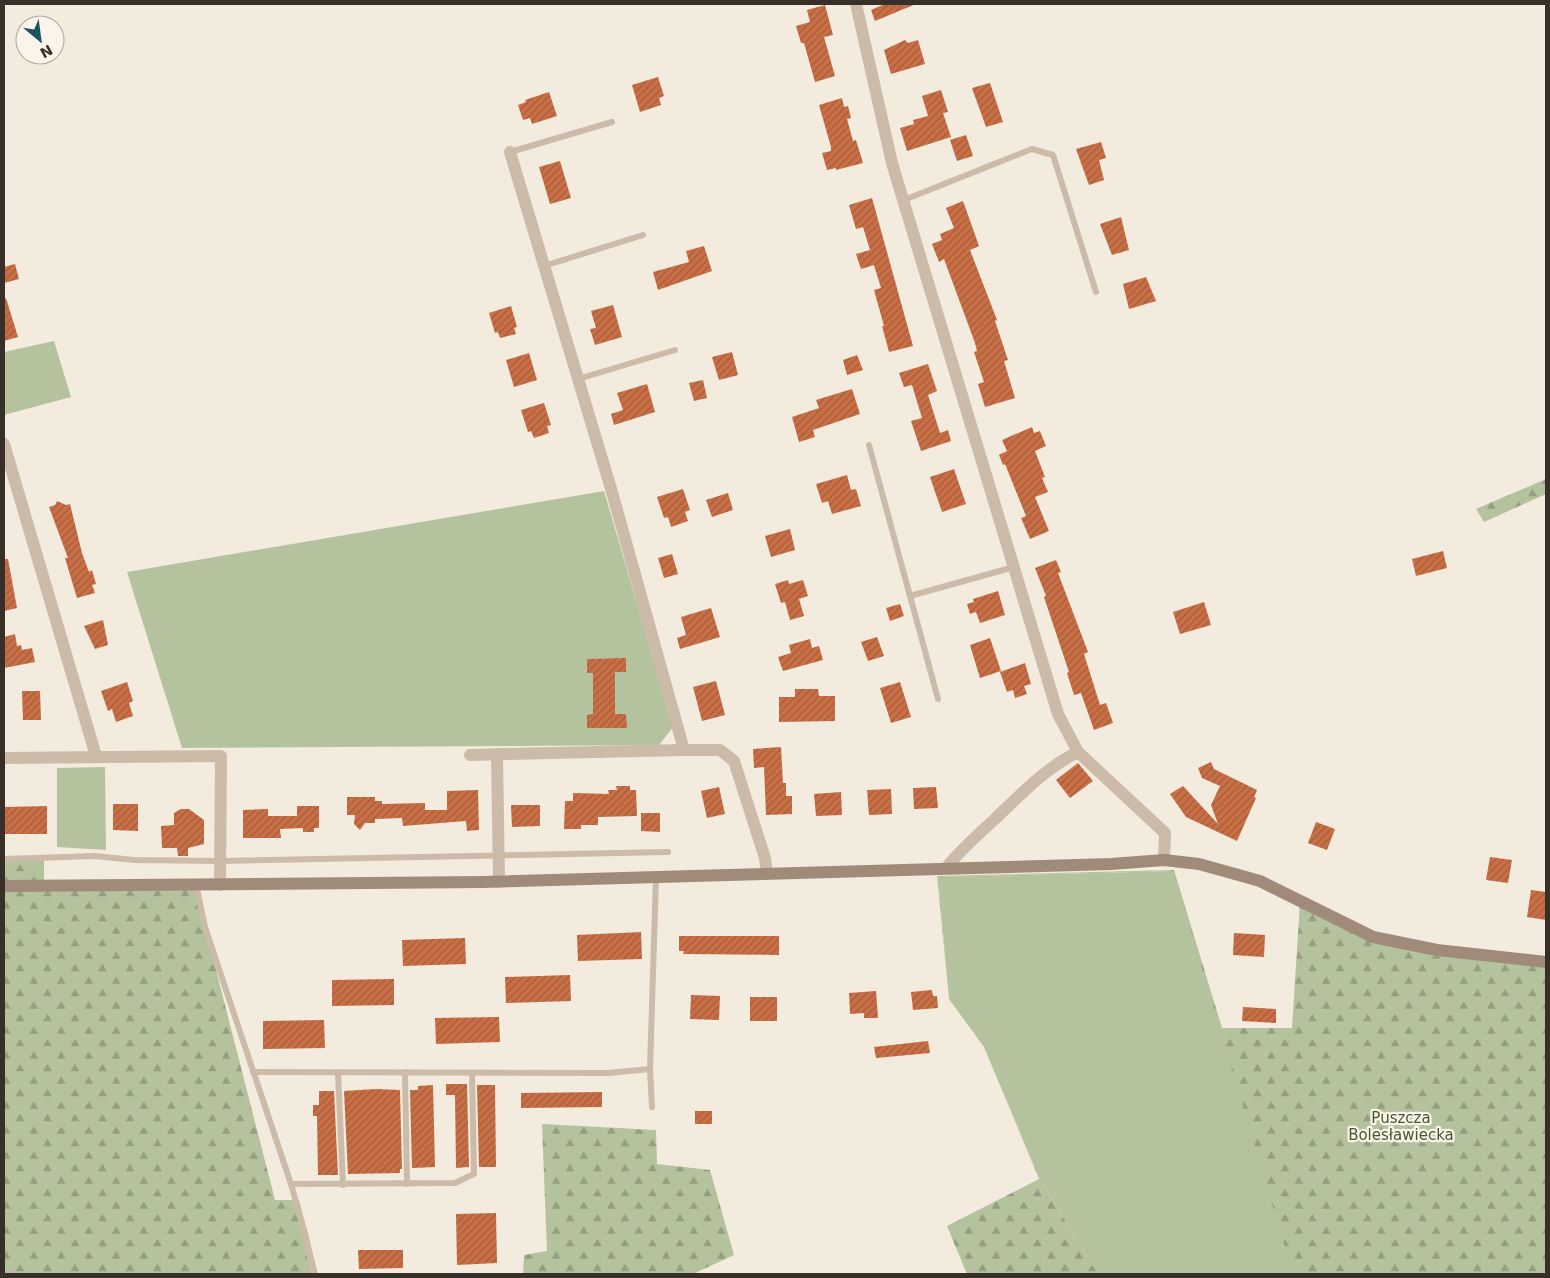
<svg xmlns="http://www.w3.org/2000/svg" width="1550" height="1278" font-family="'DejaVu Sans',sans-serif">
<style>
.green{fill:#b4c39d}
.forest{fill:url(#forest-firs)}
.building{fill:url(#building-hatch)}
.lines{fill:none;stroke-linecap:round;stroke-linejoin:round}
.lane{stroke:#ccbba9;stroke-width:6}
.street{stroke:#ccbba9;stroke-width:12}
.secondary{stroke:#a08b7a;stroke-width:12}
.labels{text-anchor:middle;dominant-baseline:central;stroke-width:4.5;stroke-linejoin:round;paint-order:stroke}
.park-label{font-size:15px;fill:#45582c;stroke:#faf4eb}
</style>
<defs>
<pattern id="forest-firs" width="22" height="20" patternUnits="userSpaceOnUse" patternTransform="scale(1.25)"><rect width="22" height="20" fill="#b4c39d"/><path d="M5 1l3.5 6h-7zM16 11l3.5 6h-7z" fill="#939f80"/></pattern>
<pattern id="building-hatch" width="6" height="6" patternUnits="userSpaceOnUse" patternTransform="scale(1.25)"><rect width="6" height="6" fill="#c96f46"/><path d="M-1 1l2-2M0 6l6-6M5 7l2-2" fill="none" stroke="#a45c3a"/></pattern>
</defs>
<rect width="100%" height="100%" fill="#f3ebde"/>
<g class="green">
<path d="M54,341l17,56 -67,18v-63z"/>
<path d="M604,491l69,236 -14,18 -477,3 -55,-176z"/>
<path d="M105,767l1,83 -49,-3v-79z"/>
<path d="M1174,871l47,157 97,246h-220l-58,-95 -56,-132 -35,-48 -11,-122z"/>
</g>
<g class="forest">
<path d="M1546,479v15l-62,28 -8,-13z"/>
<path d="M4,860h40v26l150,-2 81,316h24l19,74h-314z"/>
<path d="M1174,870l48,158h70l8,-125 68,32 178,30v309h-253l-120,-403 -235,6 11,122 35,48 56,132 58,95h-131l-20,-48 92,-47 -55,-132 -35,-48 -12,-123z"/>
<path d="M542,1124l114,6 1,34 53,6 24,85 -41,19h-170l1,-19 23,-4z"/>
</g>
<g class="building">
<path d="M885,4h31l-41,17 -4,-11z"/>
<path d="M825,5l8,30 -9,2 11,39 -20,6 -11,-39h-3l-5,-17 14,-4 -3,-12z"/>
<path d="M905,40l3,3 10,-3 7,24 -34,10 -7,-24z"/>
<path d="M658,77l6,19 -5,2 2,7 -21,7 -8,-27z"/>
<path d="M990,83l13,39 -17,5 -14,-39z"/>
<path d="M941,90l7,22 -5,1 8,24 -44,14 -7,-23 14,-4 -1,-4 15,-4 -6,-20z"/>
<path d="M549,92l8,24 -25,8 -2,-6 -7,2 -5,-15 8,-3 -1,-2z"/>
<path d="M842,98l2,9 4,-1 3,12 -4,1 6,22 3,-1 7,23 -27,7v-2l-9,2 -5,-17 9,-2v-4l-12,-42z"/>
<path d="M966,135l7,21 -16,5 -7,-21z"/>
<path d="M1101,142l5,16 -7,2 5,20 -15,5 -13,-36z"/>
<path d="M560,161l11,37 -21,6 -11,-37z"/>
<path d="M872,198l41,148 -24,6 -7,-26h2l-10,-36 7,-2 -7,-23 -13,4 -5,-15 14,-4 -7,-23 -7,2 -7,-24z"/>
<path d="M963,201l16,45 -9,4 27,70 -2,1 13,39 -4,1 11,37 -30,9 -7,-23 6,-2 -10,-30 3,-1 -2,-8 -31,-84 -5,3 -7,-18 10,-4 -2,-6 14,-6 -8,-20z"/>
<path d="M1121,217l8,33 -17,5 -12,-31z"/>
<path d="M704,246l8,25 -54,19 -5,-18 36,-10 -3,-11z"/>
<path d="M15,264l4,15 -15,4v-16z"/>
<path d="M1146,277l10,24 -27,8 -6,-25z"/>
<path d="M6,298l12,39 -14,4v-42z"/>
<path d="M613,305l9,32 -27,8 -5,-16 6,-1 -5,-17z"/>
<path d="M511,306l6,21 -3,1 2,6 -16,4 -2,-6 -3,1 -6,-20z"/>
<path d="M732,352l6,23 -19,5 -7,-23z"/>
<path d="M529,353l8,27 -23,7 -8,-27z"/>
<path d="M857,355l6,15 -16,5 -4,-15z"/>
<path d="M928,364l9,27 -9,4 12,38 8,-3 3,11 -30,10 -10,-30 11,-3 -10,-33 -8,2 -5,-14z"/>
<path d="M703,380l4,18 -13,3 -5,-18z"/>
<path d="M647,384l8,28 -41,13 -3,-11 12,-4 -6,-17z"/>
<path d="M852,389l8,25 -47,16 2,7 -16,5 -7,-25 27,-9 -3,-8z"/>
<path d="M544,403l7,22 -4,1 2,7 -15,5 -3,-7 -3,1 -7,-22z"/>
<path d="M1032,427l2,6 6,-2 6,15 -11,5 10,26 -3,1 6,14 -13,5 14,34 -19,8 -9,-21 5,-2 -21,-52 -2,1 -4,-10 8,-4 -5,-11z"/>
<path d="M954,469l12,35 -24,8 -12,-35z"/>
<path d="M847,475l4,15 5,-1 5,17 -29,8 -4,-13 -6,2 -6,-19z"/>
<path d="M683,489l7,21 -5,2 3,9 -17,6 -3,-10 -4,1 -7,-21z"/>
<path d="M728,493l5,17 -21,7 -6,-17z"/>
<path d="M57,501l9,4 4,-1 12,49 7,19 3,-2 4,14 -4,1 3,8 -18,5 -12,-40h3l-19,-51 6,-2z"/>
<path d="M790,529l5,21 -24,7 -6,-21z"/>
<path d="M1443,551l4,17 -31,8 -4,-17z"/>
<path d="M672,554l6,20 -14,4 -6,-20z"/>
<path d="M4,559h4l9,49 -13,3z"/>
<path d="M1056,560l5,12 -3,1 30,79 -4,2 16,51 6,-2 7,20 -19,7 -13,-37 -7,2 -7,-22 2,-1 -25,-75 2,-1 -11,-28z"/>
<path d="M788,580l1,4 14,-4 5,16 -9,3 5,17 -14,4 -5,-18 -4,1 -6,-19z"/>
<path d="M998,591l7,24 -25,8 -4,-11 -6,2 -3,-10 7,-2 -1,-3z"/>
<path d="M1204,602l7,23 -31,9 -7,-22z"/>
<path d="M900,604l4,12 -14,5 -4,-13z"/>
<path d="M711,608l9,29 -40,12 -3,-11 9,-3 -5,-18z"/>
<path d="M103,620l5,25 -13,4 -11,-23z"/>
<path d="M15,634l2,12 4,-1 1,5 10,-2 3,14 -31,6v-31z"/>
<path d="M877,637l7,19 -16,5 -7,-19z"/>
<path d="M990,638l11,33 -21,7 -10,-33z"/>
<path d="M810,639l2,9 7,-2 4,14 -40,11 -5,-14 13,-4 -2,-8z"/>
<path d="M626,658v14h-11v42h11l1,14h-40v-13l6,-1v-41h-6v-14z"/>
<path d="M1025,663l6,21 -7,2 3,8 -12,4 -2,-8 -6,2 -7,-20z"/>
<path d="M716,681l9,34 -23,6 -9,-34z"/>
<path d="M127,682l6,19 -4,2 4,13 -17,6 -4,-13 -4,2 -7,-20z"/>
<path d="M900,682l11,35 -20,6 -11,-35z"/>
<path d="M795,689h23l1,7h16v25l-56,1v-25h16z"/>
<path d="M22,691h18l1,29h-18z"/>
<path d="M781,747l2,36h3v13h6v18l-26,1 -2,-48 -10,1 -1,-19z"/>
<path d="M1211,762l3,7 43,21 -3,7 2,1 -19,43 -51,-24 -16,-23 13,-8 35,38 -7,-19 9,-19 -18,-8 -4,-10z"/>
<path d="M1078,763l15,18 -23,17 -14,-18z"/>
<path d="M616,786h14v4h6l1,26 -39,1v8h-17v4h-17l1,-28h8v-8l36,1 -1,-4h9z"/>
<path d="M719,787l6,27 -18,4 -6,-27z"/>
<path d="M936,787l2,21 -24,1 -1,-21z"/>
<path d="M891,789l1,25 -23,1 -2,-25z"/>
<path d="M478,790l1,40 -12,1 -1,-10 -63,5 -1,-8 -27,1v4h-10l-5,7 -6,-6 1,-9h-8v-18h28v4h7v3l43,-1v7h22v-19z"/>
<path d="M841,792l1,23 -26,1 -2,-22z"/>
<path d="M113,804h25v27l-25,-1z"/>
<path d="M511,805h29v21l-28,1z"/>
<path d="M47,806v28h-43v-27z"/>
<path d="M297,806h22v22h-5v4h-11v-4l-23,1 1,9h-38v-28l25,-1v7h29z"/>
<path d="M181,809h8l15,11v24l-16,4v8h-10l-1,-8h-15l-1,-22 13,-1v-12z"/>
<path d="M641,813h19v19l-19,-1z"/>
<path d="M1316,822l19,7 -8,21 -19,-7z"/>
<path d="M1490,857l22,3 -4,23 -22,-3z"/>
<path d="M1531,890l15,2v28l-19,-3z"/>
<path d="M641,932l1,27 -64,2 -1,-26z"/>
<path d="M1234,933l31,2 -1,22 -31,-2z"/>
<path d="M679,936h100v19l-96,-1 1,-3h-5z"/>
<path d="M465,938l1,26 -63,2 -1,-26z"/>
<path d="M570,975l1,26 -65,2 -1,-26z"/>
<path d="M394,979v26l-62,1v-26z"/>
<path d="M932,990l1,6h4l1,12 -25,2 -2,-18z"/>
<path d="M876,991l2,27h-14v-5l-14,1 -1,-21z"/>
<path d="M691,995l29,1 -1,24 -29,-1z"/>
<rect x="750" y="997" width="27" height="24"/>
<path d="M1243,1007l33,2v14l-34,-2z"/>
<path d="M499,1017l1,25 -64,2 -1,-26z"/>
<path d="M324,1020l1,28 -62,1v-28z"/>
<path d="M928,1041l2,12 -54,5 -2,-11z"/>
<path d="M446,1084h21l2,83 -13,1 -1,-73h-9z"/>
<path d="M433,1085l2,82 -23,1 -2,-78h8v-4z"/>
<path d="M477,1085h18l1,82h-17z"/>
<path d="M376,1089l24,1 2,79h-2v4l-52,1 -4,-83z"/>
<path d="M319,1091h15l4,84h-20l-1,-59h-4v-11h6z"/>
<path d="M602,1092v15l-81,1v-15z"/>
<rect x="695" y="1111" width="17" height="13"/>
<path d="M496,1213l1,50 -40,2 -1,-51z"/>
<path d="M358,1250h45v18l-44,1z"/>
</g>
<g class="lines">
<g class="lane">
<path d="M510,152l102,-30"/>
<path d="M904,200l128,-51 21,6 43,137"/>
<path d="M544,266l99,-31"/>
<path d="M578,379l97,-29"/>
<path d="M869,445l41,151 104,-29"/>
<path d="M910,596l28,103"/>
<path d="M4,859l91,-3 39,4 87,1 447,-9"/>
<path d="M196,884l9,43 86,257 16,57 6,33"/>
<path d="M253,1072l355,1 42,-4"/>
<path d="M338,1072l5,113"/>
<path d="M405,1072l2,112"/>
<path d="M652,1107l-2,-38 6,-192"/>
<path d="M291,1184l164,-1 19,-9 -2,-101"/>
</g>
<g class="street">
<path d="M856,4l36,159 166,551 20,38 87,81 -1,27"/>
<path d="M510,152l102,340 72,258h36l14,11 31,97 2,15"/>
<path d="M4,444l92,312"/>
<path d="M497,754l2,128"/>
<path d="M470,755l214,-5"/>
<path d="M4,758l217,-2 -1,129"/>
<path d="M947,867c14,-18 32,-33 49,-49 25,-24 51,-51 82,-66"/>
</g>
<path class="secondary" d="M4,886l478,-4 629,-18 53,-4 35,4 61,17 113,56 64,13 109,12"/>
</g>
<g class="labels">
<g class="park-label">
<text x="1401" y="1118">Puszcza<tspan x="1401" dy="17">Bolesławiecka</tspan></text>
</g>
</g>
<rect width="1550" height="1278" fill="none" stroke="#392f29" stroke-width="10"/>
<g transform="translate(40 40) rotate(151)"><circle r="24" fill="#faf4eb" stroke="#ada59d"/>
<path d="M0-4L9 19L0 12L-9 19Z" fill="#1d535c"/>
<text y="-8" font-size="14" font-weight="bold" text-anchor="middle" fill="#392f29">N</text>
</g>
</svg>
